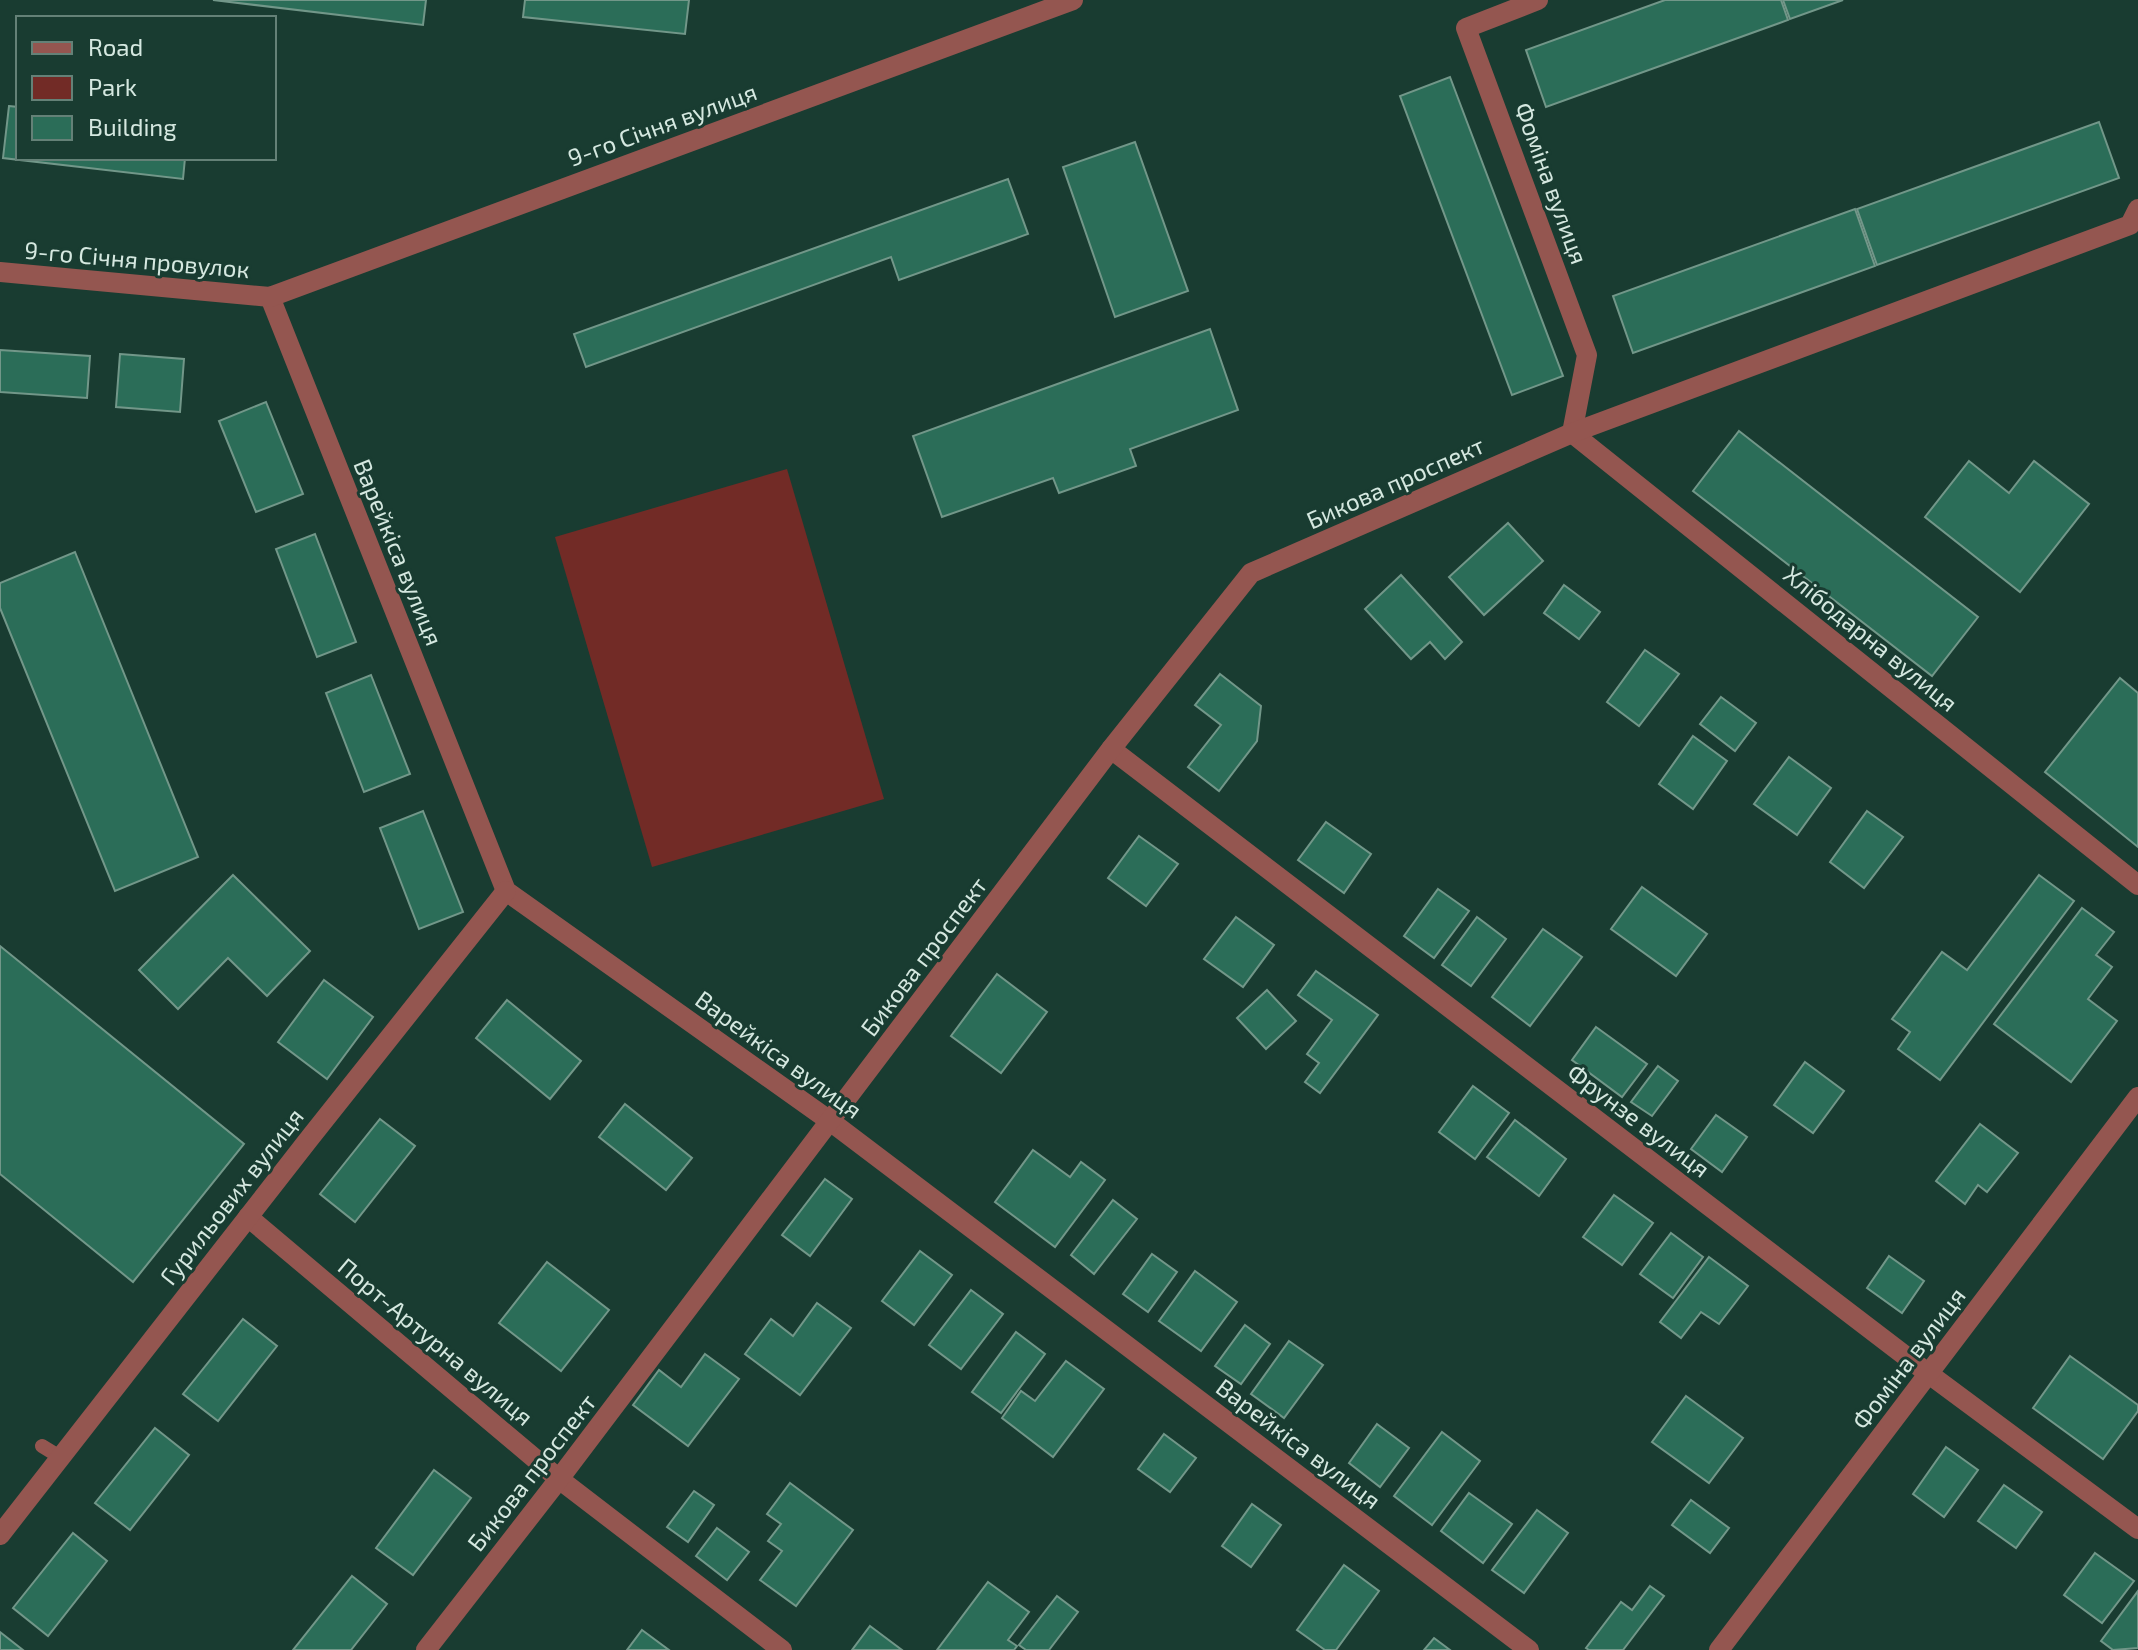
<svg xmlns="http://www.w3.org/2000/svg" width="2138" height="1650" font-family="'Exo 2',sans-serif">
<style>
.green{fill:#722b26}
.building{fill:#2b6d58;stroke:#729789;stroke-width:2}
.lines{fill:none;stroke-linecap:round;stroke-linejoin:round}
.service{stroke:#945650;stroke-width:14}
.minor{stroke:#945650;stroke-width:20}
.tertiary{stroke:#945650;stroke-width:20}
.labels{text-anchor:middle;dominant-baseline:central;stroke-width:6;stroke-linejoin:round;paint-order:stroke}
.street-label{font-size:24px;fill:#d5e8e0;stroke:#193c31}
</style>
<rect width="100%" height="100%" fill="#193c31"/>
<path class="green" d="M787,469l97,330 -232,68 -97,-330z"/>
<g class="building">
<path d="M213,0h213l-3,25z"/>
<path d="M525,0h164l-4,34 -162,-17z"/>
<path d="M1665,0h116l7,20 -242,87 -20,-57z"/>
<path d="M1783,0h60l-53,19z"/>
<path d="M1450,77l113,299 -51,19 -112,-299z"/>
<path d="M9,106l9,1v51h167l-2,21 -180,-21z"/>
<path d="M2099,122l20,56 -242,87 -20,-56z"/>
<path d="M1135,142l53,149 -73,26 -52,-150z"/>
<path d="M1008,179l20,55 -129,46 -8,-23 -305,110 -12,-33z"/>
<path d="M1855,209l20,57 -242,87 -20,-57z"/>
<path d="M1210,329l28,81 -108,39 6,17 -77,27 -6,-15 -111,39 -29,-81z"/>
<path d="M0,350l90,6 -3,42 -87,-6z"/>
<path d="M120,354l64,5 -4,53 -64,-5z"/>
<path d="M266,402l37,92 -47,18 -37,-91z"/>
<path d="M1739,431l239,186 -46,59 -239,-185z"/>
<path d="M1969,461l40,32 25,-32 55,43 -69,88 -95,-75z"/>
<path d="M1508,523l35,38 -59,54 -35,-38z"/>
<path d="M315,534l41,108 -39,15 -41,-108z"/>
<path d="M75,552l123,305 -83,34 -115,-283v-25z"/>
<path d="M1401,575l61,67 -17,17 -15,-17 -19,17 -46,-50z"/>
<path d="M1564,585l36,27 -21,27 -35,-26z"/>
<path d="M1645,650l34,24 -40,52 -32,-24z"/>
<path d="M1220,674l41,32 -4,35 -38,50 -31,-24 33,-42 -26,-20z"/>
<path d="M371,675l39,99 -46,18 -38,-99z"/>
<path d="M2120,678l18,15v154l-93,-75z"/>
<path d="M1721,697l35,26 -21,28 -35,-27z"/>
<path d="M1693,736l34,25 -34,48 -34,-25z"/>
<path d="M1789,757l42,31 -34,47 -43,-31z"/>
<path d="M423,811l40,101 -44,17 -39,-101z"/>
<path d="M1867,811l36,26 -39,51 -34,-26z"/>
<path d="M1326,822l45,32 -27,39 -46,-33z"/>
<path d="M1139,836l39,28 -32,42 -38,-28z"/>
<path d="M233,875l77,76 -43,45 -39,-38 -50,51 -39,-39z"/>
<path d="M2039,875l35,26 -134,179 -42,-31 12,-17 -18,-13 50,-67 25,18z"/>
<path d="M1642,887l65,47 -31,42 -65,-47z"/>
<path d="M1438,889l31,22 -35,47 -30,-22z"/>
<path d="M2082,908l32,24 -18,23 16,12 -24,32 29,22 -46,61 -77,-58z"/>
<path d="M1236,917l38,28 -31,42 -39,-28z"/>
<path d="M1477,917l29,22 -35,47 -29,-21z"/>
<path d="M1543,929l39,28 -52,69 -38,-29z"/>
<path d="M0,946l244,198 -111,138 -133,-108z"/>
<path d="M1316,971l62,44 -58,78 -15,-11 14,-19 -12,-9 25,-34 -34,-25z"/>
<path d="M997,974l50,38 -46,61 -50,-37z"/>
<path d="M324,980l49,37 -46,62 -49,-37z"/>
<path d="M1267,990l29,31 -30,28 -29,-31z"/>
<path d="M507,1000l74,61 -31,38 -74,-61z"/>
<path d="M1596,1027l51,37 -25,33 -50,-37z"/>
<path d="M1805,1062l39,29 -31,42 -39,-28z"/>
<path d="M1658,1066l20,15 -26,35 -21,-14z"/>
<path d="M1473,1086l36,27 -34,46 -36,-27z"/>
<path d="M625,1104l67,54 -26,32 -67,-53z"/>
<path d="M1716,1115l31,22 -25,35 -31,-23z"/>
<path d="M380,1119l35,27 -60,76 -35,-28z"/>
<path d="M1515,1120l51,39 -27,37 -52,-39z"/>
<path d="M1980,1124l38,29 -31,39 -9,-7 -13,19 -29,-23z"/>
<path d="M1033,1150l37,27 11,-15 24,18 -50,67 -60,-45z"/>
<path d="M825,1179l27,20 -42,57 -28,-21z"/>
<path d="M1614,1195l39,28 -31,42 -39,-28z"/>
<path d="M1113,1200l24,19 -43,55 -23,-19z"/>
<path d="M1671,1233l32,24 -30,41 -33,-24z"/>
<path d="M920,1251l32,24 -38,50 -32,-24z"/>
<path d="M1152,1254l25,18 -29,40 -25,-18z"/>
<path d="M1889,1256l35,25 -22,32 -35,-25z"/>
<path d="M1709,1257l39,29 -29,38 -18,-12 -20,26 -21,-16z"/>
<path d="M547,1262l62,48 -48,61 -62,-48z"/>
<path d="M1195,1271l42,31 -36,49 -42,-30z"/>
<path d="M971,1290l32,24 -42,55 -32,-24z"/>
<path d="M817,1303l34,25 -51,67 -55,-41 26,-35 22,17z"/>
<path d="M243,1319l34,27 -59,75 -35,-27z"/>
<path d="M1245,1325l25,19 -29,40 -26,-18z"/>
<path d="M1016,1332l29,22 -44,59 -29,-21z"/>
<path d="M1289,1341l34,24 -39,53 -33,-24z"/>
<path d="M705,1354l34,25 -51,67 -55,-41 26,-35 22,17z"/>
<path d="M2070,1356l68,49v6l-35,48 -70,-51z"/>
<path d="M1066,1361l38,28 -51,68 -51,-39 19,-27 14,10z"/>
<path d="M1686,1396l57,42 -34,45 -57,-41z"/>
<path d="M1377,1424l32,24 -29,39 -31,-24z"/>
<path d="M155,1428l34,27 -59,75 -35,-27z"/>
<path d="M1442,1432l38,29 -48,64 -38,-29z"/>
<path d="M1164,1434l32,24 -26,34 -32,-23z"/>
<path d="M1946,1447l32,23 -34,47 -31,-23z"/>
<path d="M434,1470l37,28 -58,77 -37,-27z"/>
<path d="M790,1483l63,47 -57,76 -36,-26 22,-29 -14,-10 13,-17 -14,-10z"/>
<path d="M2004,1485l38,27 -26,36 -38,-27z"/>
<path d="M694,1491l20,14 -26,37 -21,-15z"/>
<path d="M1469,1493l43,31 -29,39 -42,-32z"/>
<path d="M1691,1500l38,28 -19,25 -38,-28z"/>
<path d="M1252,1504l29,21 -30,42 -29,-21z"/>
<path d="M1537,1510l31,23 -44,60 -32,-23z"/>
<path d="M717,1528l32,24 -22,28 -31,-24z"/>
<path d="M73,1533l34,28 -59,75 -35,-28z"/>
<path d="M2095,1553l39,28 -32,42 -38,-28z"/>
<path d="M1344,1565l35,26 -43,59h-11l-28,-20z"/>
<path d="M352,1576l35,28 -36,46h-58z"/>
<path d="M988,1582l41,30 -21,28 9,6 -3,4h-77z"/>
<path d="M1650,1586l14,10 -41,54h-34l-3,-2 35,-46 11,8z"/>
<path d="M2138,1591v57l-25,2 -12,-9z"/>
<path d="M1057,1596l21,16 -29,38h-23l-7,-5z"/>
<path d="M870,1626l32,24h-50z"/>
<path d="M642,1630l27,20h-42z"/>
<path d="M0,1632l23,18h-23z"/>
<path d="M1434,1638l16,12h-26z"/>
</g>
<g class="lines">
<path class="service" d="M42,1446l18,11"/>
<g class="minor">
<path d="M1538,0l-72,28 121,327 -15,78"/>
<path d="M270,297l236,594 324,230 699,529"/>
<path d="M1572,433l566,452"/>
<path d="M1111,749l818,625 209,155"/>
<path d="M248,1217l311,262 223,171"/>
<path d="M0,1535l309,-396 197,-248"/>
<path d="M426,1650l133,-171 552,-730 140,-176 321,-140 558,-208 8,-16"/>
<path d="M1719,1650l419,-553"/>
</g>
<path class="tertiary" d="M0,272l270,25 803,-297"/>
</g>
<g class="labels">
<g class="street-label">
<text transform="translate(662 124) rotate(-20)">9-го Січня вулиця</text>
<text transform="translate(1552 183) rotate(70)">Фоміна вулиця</text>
<text transform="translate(137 259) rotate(5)">9-го Січня провулок</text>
<text transform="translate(1395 482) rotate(-24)">Бикова проспект</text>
<text transform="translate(399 552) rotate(68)">Варейкіса вулиця</text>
<text transform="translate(1871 638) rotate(39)">Хлібодарна вулиця</text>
<text transform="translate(923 956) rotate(-53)">Бикова проспект</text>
<text transform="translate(779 1054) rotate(36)">Варейкіса вулиця</text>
<text transform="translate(1639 1120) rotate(37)">Фрунзе вулиця</text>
<text transform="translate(231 1196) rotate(-52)">Гурильових вулиця</text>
<text transform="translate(436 1341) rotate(40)">Порт-Артурна вулиця</text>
<text transform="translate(1908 1358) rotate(-53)">Фоміна вулиця</text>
<text transform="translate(1299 1443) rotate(37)">Варейкіса вулиця</text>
<text transform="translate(531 1472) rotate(-52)">Бикова проспект</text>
</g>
</g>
<rect x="16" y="16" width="260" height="144" fill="#193c31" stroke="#648177" stroke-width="2"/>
<rect x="32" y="42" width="40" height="12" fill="#945650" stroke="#648177" stroke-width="2"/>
<text x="88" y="56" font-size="24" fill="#d5e8e0">Road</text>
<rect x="32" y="76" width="40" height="24" fill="#722b26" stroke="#648177" stroke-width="2"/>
<text x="88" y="96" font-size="24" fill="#d5e8e0">Park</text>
<rect x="32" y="116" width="40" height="24" fill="#2b6d58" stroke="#648177" stroke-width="2"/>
<text x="88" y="136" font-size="24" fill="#d5e8e0">Building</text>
</svg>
